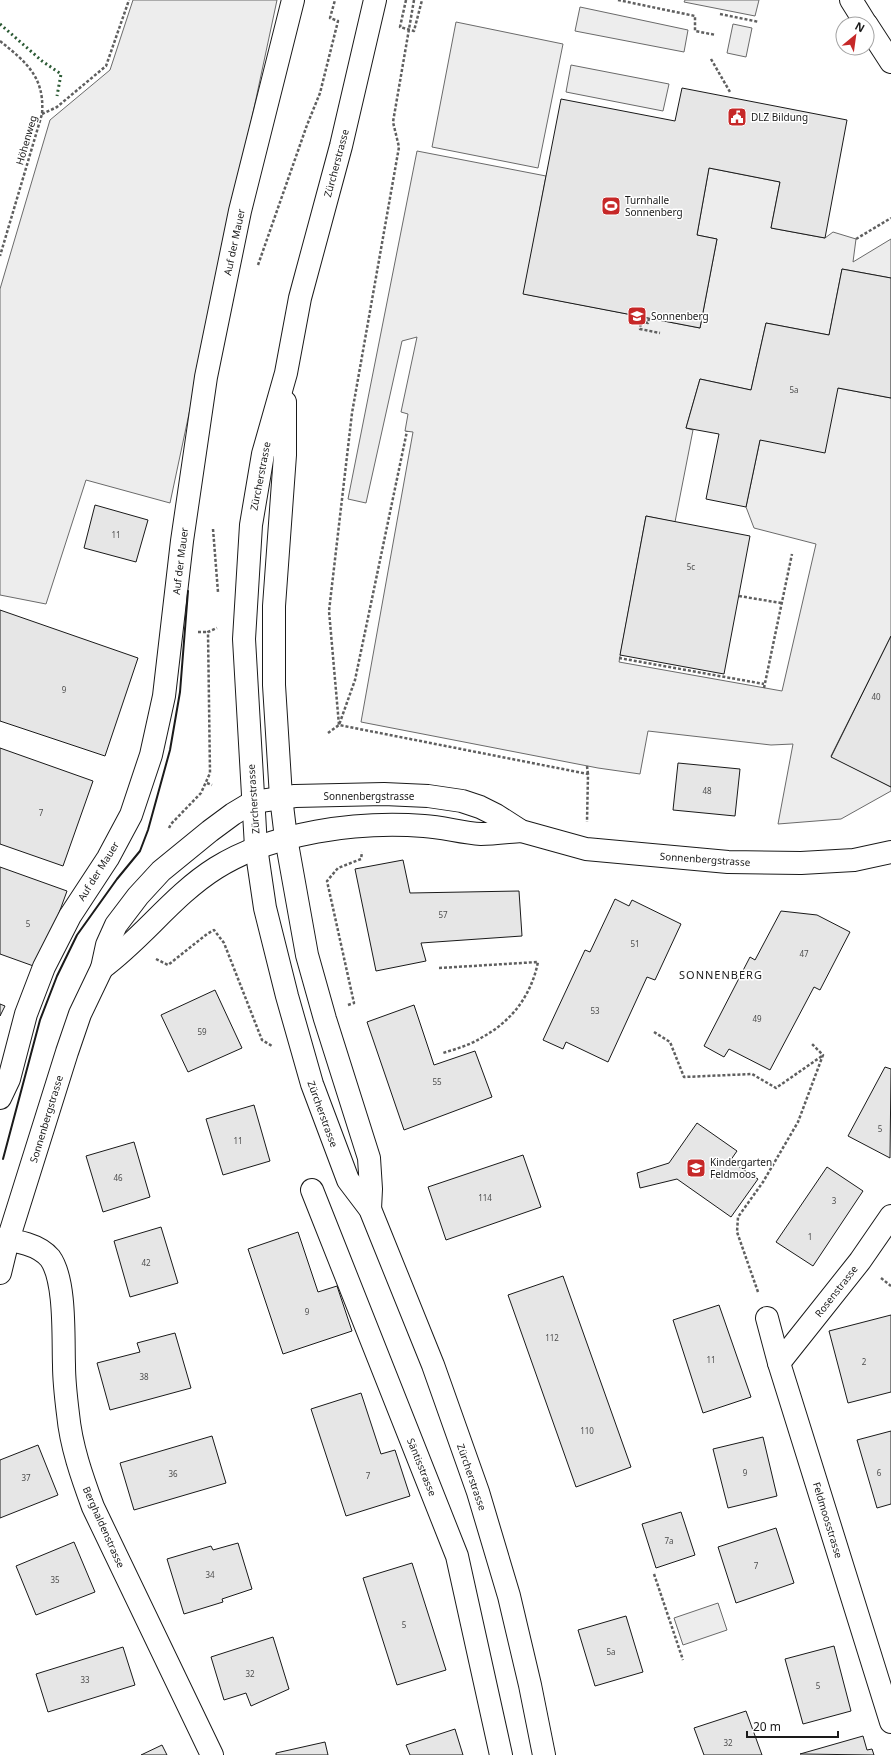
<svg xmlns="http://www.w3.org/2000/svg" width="891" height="1755" font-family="'Noto Sans',sans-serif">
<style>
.built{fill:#ededed;stroke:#6a6a6a}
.building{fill:#e6e6e6;stroke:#1a1a1a}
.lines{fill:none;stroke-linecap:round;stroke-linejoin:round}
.minor-casing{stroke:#1a1a1a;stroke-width:24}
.major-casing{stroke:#1a1a1a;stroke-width:24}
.path{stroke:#5f5f5f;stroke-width:2.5;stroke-dasharray:3 2;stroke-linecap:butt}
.minor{stroke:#fff;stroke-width:22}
.major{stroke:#fff;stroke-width:22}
.path-bridge{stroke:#5f5f5f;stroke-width:2.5;stroke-dasharray:3 2;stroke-linecap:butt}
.hedge{stroke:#2b5a34;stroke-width:3;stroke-dasharray:2 3;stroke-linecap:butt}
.wall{stroke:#1a1a1a;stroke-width:2}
.labels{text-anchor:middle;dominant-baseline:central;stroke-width:3;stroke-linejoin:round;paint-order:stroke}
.number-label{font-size:8px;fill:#4d4d4d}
.poi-label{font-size:10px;fill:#1a1a1a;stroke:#fff;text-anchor:start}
.street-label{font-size:10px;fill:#1a1a1a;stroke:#fff}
.neighbourhood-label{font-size:11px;letter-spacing:1px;fill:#1a1a1a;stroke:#fff}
</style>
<rect width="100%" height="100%" fill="#fff"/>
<g class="built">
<path d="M133,0h144l-107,503 -84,-23 -40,124 -46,-9v-306l50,-169 60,-50z"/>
<path d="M685,0h74l-4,16 -71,-14z"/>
<path d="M580,7l108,23 -4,22 -109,-21z"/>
<path d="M456,22l107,22 -25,124 -106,-21z"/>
<path d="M733,24l19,4 -6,29 -19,-4z"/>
<path d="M571,65l98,19 -6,27 -97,-19z"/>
<path d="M417,151l129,25 -22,118 176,34 17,-89 -20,-4 12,-67 71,14 -9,46 54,10 8,-6 23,7 -3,23 38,-23v39l-49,-9 -13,66 -63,-12 -15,67 -51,-11 -14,49 7,2 -18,92 -29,-6 -27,146 163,29 34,-147 -62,-16 -8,-21 14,-67 78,-52 53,10v238l-60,120 60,31v4l-50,28 -63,5 15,-80 -22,1 -123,-14 -8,43 -42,-6 -237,-46 52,-290 -8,-1 3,-17 -7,-2 16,-75 -15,4 -36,162 -18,-4z"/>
<path d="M718,1603l9,27 -44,15 -9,-27z"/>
</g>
<g class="building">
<path d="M682,88l165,32 -22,118 -54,-10 9,-46 -71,-14 -12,67 20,4 -17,89 -177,-34 38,-195 114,22z"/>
<path d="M842,269l49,9v120l-53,-10 -13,65 -65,-13 -14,67 -40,-8 13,-65 -33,-6 14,-49 51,11 15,-67 63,12z"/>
<path d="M95,505l53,15 -12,42 -52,-14z"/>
<path d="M646,516l104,20 -26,138 -104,-19z"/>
<path d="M0,610l138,48 -33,98 -105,-35z"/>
<path d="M891,636v151l-60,-30z"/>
<path d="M0,748l93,33 -30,85 -63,-22z"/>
<path d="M678,763l62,6 -5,47 -62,-6z"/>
<path d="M403,860l7,33 109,-2 3,45 -101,7 5,18 -50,10 -21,-102z"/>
<path d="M0,867l67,24 -28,77 -39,-14z"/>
<path d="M615,899l14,7 3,-6 49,24 -26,56 -8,-3 -39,85 -42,-20 -3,7 -20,-9 42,-90 5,2z"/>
<path d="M781,911l36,4 33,17 -30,58 -6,-3 -44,83 -41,-21 -5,8 -20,-11 46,-89 5,3z"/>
<path d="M215,990l27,58 -54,24 -27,-57z"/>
<path d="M0,1004l5,2 -5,10z"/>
<path d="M414,1005l20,60 41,-14 17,46 -88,33 -37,-108z"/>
<path d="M885,1067l6,2 -1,89 -42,-22z"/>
<path d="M254,1105l16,56 -47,14 -17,-56z"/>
<path d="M697,1123l40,28 -7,10 28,18 -27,38 -54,-38 -37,9 -3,-15 32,-10z"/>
<path d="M134,1142l16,55 -47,15 -17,-56z"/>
<path d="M523,1155l18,52 -95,33 -18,-53z"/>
<path d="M827,1167l36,24 -50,75 -37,-24z"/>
<path d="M161,1227l17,56 -48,14 -16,-56z"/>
<path d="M298,1232l20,60 19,-6 15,45 -69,23 -35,-105z"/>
<path d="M563,1276l68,191 -55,20 -68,-192z"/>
<path d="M719,1305l32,92 -48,16 -30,-93z"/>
<path d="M891,1315v77l-43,11 -19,-72z"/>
<path d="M175,1333l16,55 -81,22 -13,-47 43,-11 -3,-9z"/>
<path d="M361,1393l20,61 14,-4 15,46 -64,20 -35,-107z"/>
<path d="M891,1431v73l-14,4 -20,-68z"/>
<path d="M212,1436l14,47 -92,27 -14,-47z"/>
<path d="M763,1437l14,59 -49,12 -15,-59z"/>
<path d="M38,1445l20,50 -58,23v-58z"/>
<path d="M681,1512l14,43 -39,13 -14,-44z"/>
<path d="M776,1528l18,55 -58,20 -18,-56z"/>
<path d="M74,1542l21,50 -59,23 -20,-49z"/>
<path d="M238,1543l14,46 -30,10 1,3 -39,12 -17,-55 44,-13 2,4z"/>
<path d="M412,1563l34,107 -49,15 -34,-107z"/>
<path d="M626,1616l17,56 -48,14 -17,-56z"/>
<path d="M273,1637l16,52 -38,17 -5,-13 -22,7 -13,-43z"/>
<path d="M834,1646l17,65 -48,13 -18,-65z"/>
<path d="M123,1647l12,38 -87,27 -12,-38z"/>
<path d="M746,1711l16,44h-58l-10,-27z"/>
<path d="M455,1729l8,26h-53l-4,-10z"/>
<path d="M863,1736l4,14 5,-1 2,6 -74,-1z"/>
<path d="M325,1742l3,13h-52v-2z"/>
<path d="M162,1745l5,10h-26z"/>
</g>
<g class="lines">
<g class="minor-casing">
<g id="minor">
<path d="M851,0l15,24"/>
<path d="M867,25l24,37"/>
<path d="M0,1098l9,-19 17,-65 18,-47 26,-51 38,-58 23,-43 20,-60 13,-59 18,-155 24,-164 34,-166 53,-211"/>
<path d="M312,1190l145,366 44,199"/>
<path d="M0,1239c17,2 38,5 50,19 16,22 13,80 14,107 0,16 2,33 4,49 3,32 14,63 25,93l119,248"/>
<path d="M767,1318l12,45 112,359"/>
<path d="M779,1363l81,-102 31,-45"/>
</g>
</g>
<g class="major-casing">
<g id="major">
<path d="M375,0l-34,146 -41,152 -14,75 -23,81 -12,71 -7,114 12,208 9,61 22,88 25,88 36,96 22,29 63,156 45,127 31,104 21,89 14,70"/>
<path d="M285,402v53l-11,151v79l7,112 5,41 21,117 18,64 44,139 2,31 -1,20"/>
<path d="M102,968c41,-30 71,-73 114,-100 58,-36 141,-47 208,-42 19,1 38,7 57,8 13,0 27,-2 40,-3"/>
<path d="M0,1273l8,-33 59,-188 13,-38 22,-46 5,-23 9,-20 22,-29 23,-25 49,-40 23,-17 20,-12 42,-6 89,-2 44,2 34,5 18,6 16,8 25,16 65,18 142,13 73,1 53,-3 37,-8"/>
</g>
</g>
<g class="path">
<path d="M414,0l-21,122 6,25 -47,266 -23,198 10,114 249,49 -1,48"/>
<path d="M618,0l77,16v15l21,4"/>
<path d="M720,14l39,8"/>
<path d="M0,41c26,21 45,36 42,73l-42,142"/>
<path d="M711,59l19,33"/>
<path d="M42,114l15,-7 49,-41 23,-66"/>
<path d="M856,239l35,-21"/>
<path d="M258,265l49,-140 13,-32 18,-72 -8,-3 5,-18"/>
<path d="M649,318l-1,5 -7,-2 -1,8 20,4"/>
<path d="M213,529l5,63"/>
<path d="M739,596l42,7"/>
<path d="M198,632h10"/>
<path d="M619,658l145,26"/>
<path d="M764,688l28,-134"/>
<path d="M328,733l11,-8 16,-45 52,-249"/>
<path d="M587,766l1,8"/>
<path d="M207,783l5,2"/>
<path d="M169,828l2,-4 30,-31 9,-20 -2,-141 9,-4"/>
<path d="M156,959l12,6 39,-31 7,-4 10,13 38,97 10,6"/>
<path d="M439,968l99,-6c-7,34 -26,59 -57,76 -11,7 -25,11 -38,15"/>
<path d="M348,1005l6,-2 -27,-122 11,-13 23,-9 1,-7"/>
<path d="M654,1032l16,10 14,35 68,-3 24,14 46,-32"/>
<path d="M881,1278l10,8"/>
<path d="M758,1292l-21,-60 1,-15 25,-35 35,-60 25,-67 -11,-11"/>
<path d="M654,1574l29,86"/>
</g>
<use href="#minor" class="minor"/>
<use href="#major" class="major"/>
<path class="path-bridge" d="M406,0l-6,27 14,4 8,-31"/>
<path class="hedge" d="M0,24l42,37 19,13 -4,22"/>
<path class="wall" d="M3,1159l37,-139 17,-44 20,-41 40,-56 23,-28 8,-21 22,-80 10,-58 8,-101"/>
</g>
<defs>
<g id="civic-square" transform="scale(1)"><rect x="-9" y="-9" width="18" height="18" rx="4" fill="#c62828" stroke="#fff"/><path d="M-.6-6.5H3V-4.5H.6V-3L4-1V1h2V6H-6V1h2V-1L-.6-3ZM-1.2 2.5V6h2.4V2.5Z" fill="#fff"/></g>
<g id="stadium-square" transform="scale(1)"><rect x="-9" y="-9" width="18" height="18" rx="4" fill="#c62828" stroke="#fff"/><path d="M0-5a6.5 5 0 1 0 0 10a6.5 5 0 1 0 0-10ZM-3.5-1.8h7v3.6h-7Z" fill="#fff"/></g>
<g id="school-square" transform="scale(1)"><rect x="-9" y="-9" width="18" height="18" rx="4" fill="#c62828" stroke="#fff"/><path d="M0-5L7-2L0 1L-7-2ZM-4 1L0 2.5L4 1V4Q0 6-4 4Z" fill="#fff"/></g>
</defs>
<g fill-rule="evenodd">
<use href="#civic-square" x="737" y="117"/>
<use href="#stadium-square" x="611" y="206"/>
<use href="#school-square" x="637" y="316"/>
<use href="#school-square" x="696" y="1168"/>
</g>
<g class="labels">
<g class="number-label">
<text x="794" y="389">5a</text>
<text x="116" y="534">11</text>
<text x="691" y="566">5c</text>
<text x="64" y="689">9</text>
<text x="876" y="696">40</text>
<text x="707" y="790">48</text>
<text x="41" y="812">7</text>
<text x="443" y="914">57</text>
<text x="28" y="923">5</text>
<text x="635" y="943">51</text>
<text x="804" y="953">47</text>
<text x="595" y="1010">53</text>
<text x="757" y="1018">49</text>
<text x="202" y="1031">59</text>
<text x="437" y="1081">55</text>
<text x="880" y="1128">5</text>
<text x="238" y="1140">11</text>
<text x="118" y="1177">46</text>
<text x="485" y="1197">114</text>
<text x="834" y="1200">3</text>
<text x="810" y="1236">1</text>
<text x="146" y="1262">42</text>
<text x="307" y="1311">9</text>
<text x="552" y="1337">112</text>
<text x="711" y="1359">11</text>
<text x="864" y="1361">2</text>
<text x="144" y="1376">38</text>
<text x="587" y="1430">110</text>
<text x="745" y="1472">9</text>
<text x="879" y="1472">6</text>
<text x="173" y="1473">36</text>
<text x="368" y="1475">7</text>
<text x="26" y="1477">37</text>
<text x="669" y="1540">7a</text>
<text x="756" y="1565">7</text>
<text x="210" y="1574">34</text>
<text x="55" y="1579">35</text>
<text x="404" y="1624">5</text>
<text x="611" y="1651">5a</text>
<text x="250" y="1673">32</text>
<text x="85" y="1679">33</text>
<text x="818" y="1685">5</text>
<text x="728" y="1742">32</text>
</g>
<g class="poi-label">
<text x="751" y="117">DLZ Bildung</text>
<text x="625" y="200">Turnhalle<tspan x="625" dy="12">Sonnenberg</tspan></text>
<text x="651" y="316">Sonnenberg</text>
<text x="710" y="1162">Kindergarten<tspan x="710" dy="12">Feldmoos</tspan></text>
</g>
<g class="street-label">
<text transform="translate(26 140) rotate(-74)">Höhenweg</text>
<text transform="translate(336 163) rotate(-75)">Zürcherstrasse</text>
<text transform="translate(234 242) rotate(-78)">Auf der Mauer</text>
<text transform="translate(260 476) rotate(-79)">Zürcherstrasse</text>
<text transform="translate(180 561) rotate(-83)">Auf der Mauer</text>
<text x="369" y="796">Sonnenbergstrasse</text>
<text transform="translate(253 799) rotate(-94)">Zürcherstrasse</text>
<text transform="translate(705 859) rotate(4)">Sonnenbergstrasse</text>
<text transform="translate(98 871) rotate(-58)">Auf der Mauer</text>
<text transform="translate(323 1114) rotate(70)">Zürcherstrasse</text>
<text transform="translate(46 1119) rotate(-73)">Sonnenbergstrasse</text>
<text transform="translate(836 1291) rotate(-52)">Rosenstrasse</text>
<text transform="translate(422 1467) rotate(68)">Säntisstrasse</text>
<text transform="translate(472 1477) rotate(71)">Zürcherstrasse</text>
<text transform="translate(828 1520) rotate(73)">Feldmoosstrasse</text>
<text transform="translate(104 1527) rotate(66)">Berghaldenstrasse</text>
</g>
<g class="neighbourhood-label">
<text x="721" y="974">SONNENBERG</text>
</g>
</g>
<g transform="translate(855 36) rotate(29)"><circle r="19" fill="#ffffff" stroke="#a3a3a3"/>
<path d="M0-3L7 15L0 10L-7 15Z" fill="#c62828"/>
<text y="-6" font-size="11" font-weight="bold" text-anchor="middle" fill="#1a1a1a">N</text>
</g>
<path d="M747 1731v6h91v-6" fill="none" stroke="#1a1a1a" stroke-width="2"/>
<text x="753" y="1731" font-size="12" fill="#1a1a1a" stroke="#ffffff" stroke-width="3" paint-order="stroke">20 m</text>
</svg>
